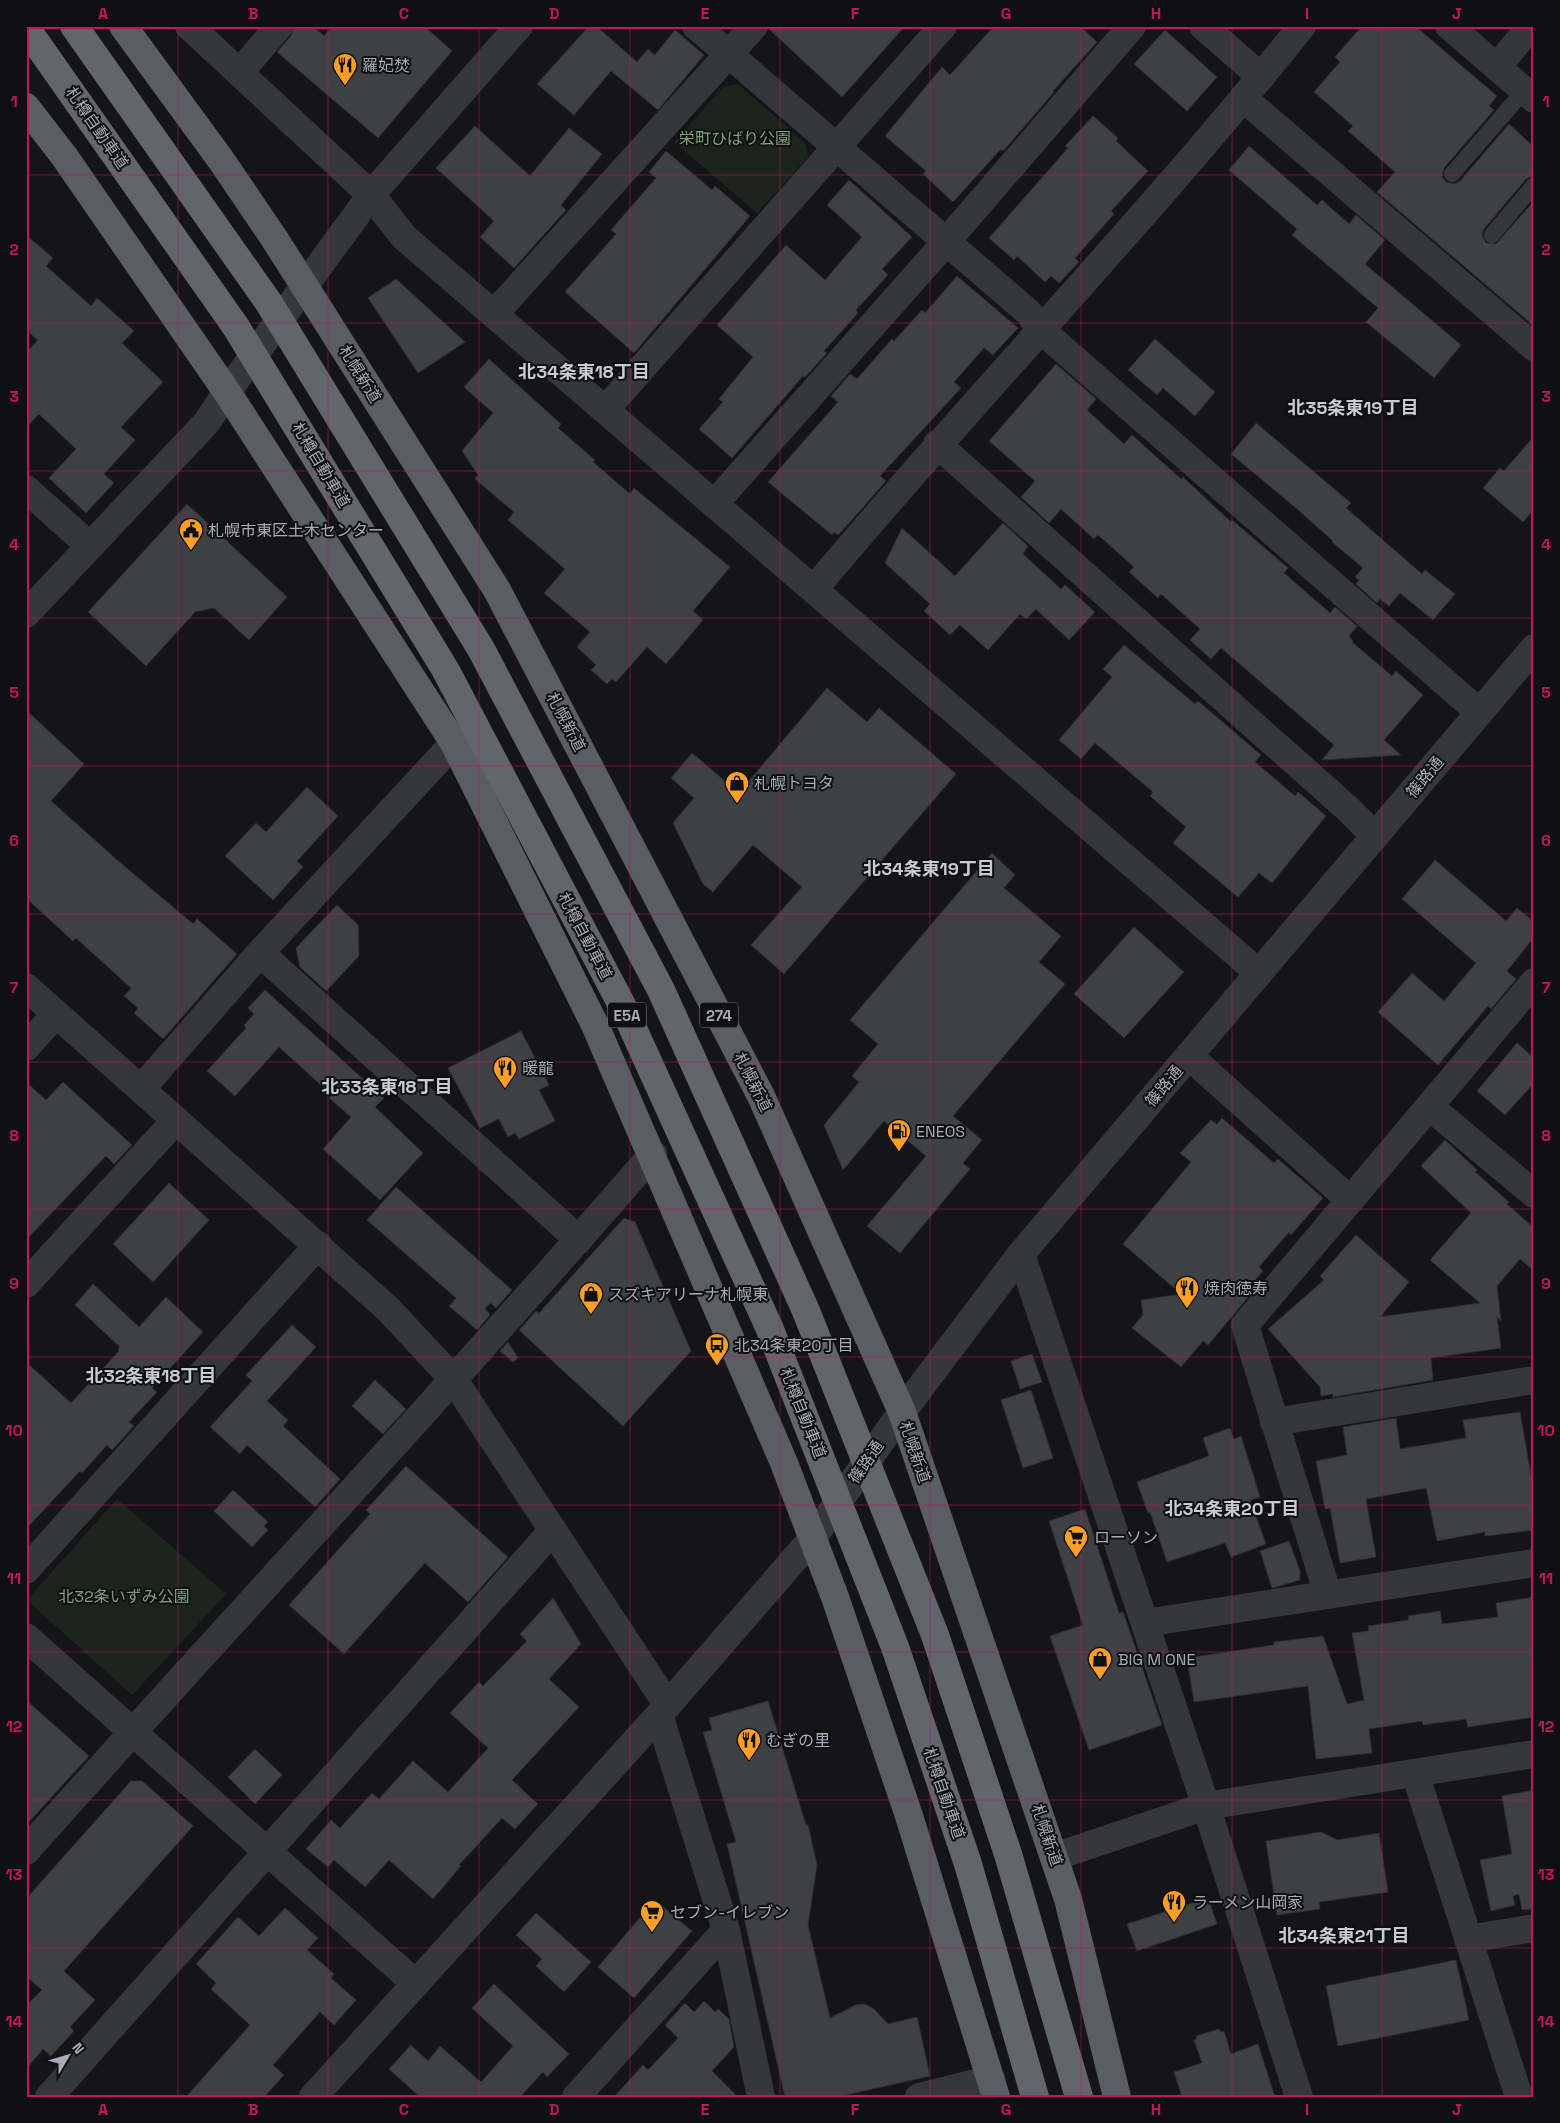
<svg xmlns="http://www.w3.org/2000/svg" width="1560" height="2123" font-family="'Space Grotesk','Noto Sans JP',sans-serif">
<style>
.green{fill:#1c251d}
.building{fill:#3f4044;stroke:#2e2f33}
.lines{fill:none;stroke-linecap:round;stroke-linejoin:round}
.service{stroke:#35373c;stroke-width:16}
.minor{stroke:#35373c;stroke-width:28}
.tertiary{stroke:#35373c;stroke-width:28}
.trunk{stroke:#595d64;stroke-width:28}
.motorway-bridge{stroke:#61666d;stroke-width:28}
.grid{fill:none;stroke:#c2185b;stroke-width:1;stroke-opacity:0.55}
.labels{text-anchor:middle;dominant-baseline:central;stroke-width:4;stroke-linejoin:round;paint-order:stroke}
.shield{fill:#101012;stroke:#797e86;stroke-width:1}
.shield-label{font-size:15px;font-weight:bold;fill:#a6adb8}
.poi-label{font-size:16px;fill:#a6adb8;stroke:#101012;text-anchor:start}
.street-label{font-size:16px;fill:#a6adb8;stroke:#101012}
.park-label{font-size:16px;fill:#7da47b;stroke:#101012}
.neighbourhood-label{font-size:18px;font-weight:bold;fill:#c7cbd3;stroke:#101012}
.neatline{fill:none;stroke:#c2185b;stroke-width:2}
.grid-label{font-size:16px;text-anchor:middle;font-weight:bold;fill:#c2185b}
</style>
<rect width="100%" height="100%" fill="#151517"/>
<g class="green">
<path d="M738,84l68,60 2,13 -51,56 -83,-71 49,-55z"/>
<path d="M117,1499l109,95 -94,101 -105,-95z"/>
</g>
<g class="building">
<path d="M294,26h19l11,10 8,-10h92l28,25 -74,87 -101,-86 14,-16z"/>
<path d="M589,26h7l41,36 11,-13 7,6 20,-25 29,25 -46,55 -47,-39 -37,44 -37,-31z"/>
<path d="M769,26h136l-63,71 -73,-68z"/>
<path d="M994,26h86l17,16 -44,49 1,1 -50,58h-4l-47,52 -30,-28 3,-3 -41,-35 57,-69 8,8z"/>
<path d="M1362,26h53l82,70 -8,10 5,4 -50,58 -2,9 4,5 9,2 5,-3 49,-57 25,23v28l-8,4 -42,50 -2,5 4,9 10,1 38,-43v125l-157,-134 18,-20 -47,-41 5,-5 -39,-34 26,-30 -5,-5z"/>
<path d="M1165,30l52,47 -30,34 -53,-47z"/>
<path d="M1093,116l25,22 -2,3 32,30 -37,40 3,3 -39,44 4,4 -20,21 -8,-7 -6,6 -28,-26 -3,4 -25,-22 79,-90 -3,-2z"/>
<path d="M475,126l55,50 39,-48 33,26 -41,51 5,5 -52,58 -34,-31 14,-16 -58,-53z"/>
<path d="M1249,146l68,59 5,-5 27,24 7,-9 29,25 -20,24 96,81 -27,33 -68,-56 12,-14 -86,-73 5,-6 -68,-59z"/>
<path d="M666,151l46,39 3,-4 35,30 -116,137 -69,-61 51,-58 -5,-4 45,-52 -7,-6z"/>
<path d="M849,180l63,57 -30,32 6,6 -32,35 2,3 -34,38 3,2 -20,22 -3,2 -1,-1 -71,82 -33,-29 24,-27 -4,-3 34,-42 -36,-32 69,-80 39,35 37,-43 -35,-32z"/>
<path d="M26,235l27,23 -7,8 45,40 6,-8 37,33 -12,12 41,39 -42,45 14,13 -31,34 10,9 -28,30 -37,-35 27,-29 -37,-35 -13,14v-75l12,-13 -12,-10z"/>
<path d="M957,276l61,52 -25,27 -9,-7 -30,34 7,6 -81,88 6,5 -36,41 -12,13 -4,-3 -2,3 -64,-53 70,-80 -7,-6 19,-22 7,5 35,-40 2,2 28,-31 3,3z"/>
<path d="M396,279l69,63 -47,31 -50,-75z"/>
<path d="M1155,339l60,53 -20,24 -32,-28 -6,7 -29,-25z"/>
<path d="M489,359l72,65 -3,4 37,32 -2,2 37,32 4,-6 96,79 -37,44 10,9 -37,44 -19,-17 -31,35 -4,-3 -5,5 -16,-14 5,-5 -19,-18 13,-15 -46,-39 21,-24 -57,-49 6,-8 -39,-33 3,-4 -16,-24 31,-38 -29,-26z"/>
<path d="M1056,364l40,35 -9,11 37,34 8,-9 49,44 2,-2 48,45 1,-2 56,48 -4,5 46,40 5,-6 22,19 -8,10 4,5 -1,1 40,34 4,-5 27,24 -39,45 17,15 -79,5 12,-15 -113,-97 -10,11 -21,-19 10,-11 -39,-35 -3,4 -29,-26 5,-5 -36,-32 -4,4 -33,-30 -12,14 -28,-26 14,-16 -46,-40z"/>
<path d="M1256,423l95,80 -5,5 76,66 3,-4 30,24 -22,26 -33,-27 -11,13 -9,-7 -3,4 -21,-19 3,-4 -4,-3 8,-9 -31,-26 1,-1 -37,-33 -65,-54z"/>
<path d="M1534,436v73l-11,13 -40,-34 17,-20 4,3z"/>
<path d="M187,504l100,93 -38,43 -35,-32 -19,4 -49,54 -58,-54z"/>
<path d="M1003,523l25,23 -5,8 38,35 4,-4 30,27 -26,28 -33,-31 -10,10 -6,-5 -32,36 -28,-25 -10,10 -26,-24 6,-7 -45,-41 17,-35 53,48z"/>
<path d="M1124,645l71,59 3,-3 63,54 -6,7 40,34 3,-4 28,24 -54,67 -13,-10 -21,24 -65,-54 13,-16 -36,-31 3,-4 -58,-49 -14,16 -22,-19 53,-63 -9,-8z"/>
<path d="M827,688l40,34 12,-14 77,66 -172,200 -33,-29 51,-58 -49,-42 -40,47 -10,-8 -30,-61 21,-25 -23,-20 21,-25 47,40z"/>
<path d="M26,710l58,54 -33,37 65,58 77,65 4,-5 40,35 -74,85 -29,-26 4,-5 -14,-12 7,-8 -55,-50 -3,3 -47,-43z"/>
<path d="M307,787l31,29 -41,45 6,6 -30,33 -48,-44 31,-33 10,9z"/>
<path d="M992,853l23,22 -11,13 57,48 -22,26 26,22 -112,132 29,24 -19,23 7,6 -70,84 -33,-27 59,-70 -42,-35 -41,49 -19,-45 35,-43 -7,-6 26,-32 -28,-24z"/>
<path d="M1435,860l71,61 11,-13 17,14v15l-27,34 9,8 -25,30 -3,-3 -50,59 -60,-53 34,-39 32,28 32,-38 -74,-64z"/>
<path d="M337,905l21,20 1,31 -33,35 -26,-24 -4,-19z"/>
<path d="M1134,927l50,45 -60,66 -50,-44z"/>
<path d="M265,990l119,108 -9,9 48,46 -43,47 -57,-51 28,-32 -22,-19 3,-3 -53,-48 -44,49 -28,-25 39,-43 -2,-3 10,-11 -6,-6z"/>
<path d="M521,1031l28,54 -10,5 16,31 -36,18 -4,-6 -7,4 -9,-18 -19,9 -32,-60z"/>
<path d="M1517,1043l17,15v25l-29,32 -28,-24z"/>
<path d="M26,1082l20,18 17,-18 69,63 -18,19 -8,-8 -80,84z"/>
<path d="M1222,1118l52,45 4,-4 45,39 -32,37 -2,-3 -30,35 4,4 -19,22 5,3 -41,49 -5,-4 -22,26 -49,-39 11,-13 -2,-15 40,-6 -58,-50 68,-82 -11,-9 31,-33 6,4z"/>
<path d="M1445,1140l32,30 -2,2 34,30 -2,2 27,24v43l-14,-12 -23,27 4,35 -4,-4 4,31 -70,10 2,22 -100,17v-3l-12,2 -1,-9 -52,-58 56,-49 -4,-4 36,-41 53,47 -29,35 100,-14 -50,-43 41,-47 -50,-47z"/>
<path d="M169,1183l40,37 -56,62 -40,-38z"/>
<path d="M396,1187l116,103 -16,18 -5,-5 -6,5 5,7 -13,15 -28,-24 7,-8 -89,-78z"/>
<path d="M624,1218l11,4 56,129 -68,75 -104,-96 17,-19 3,2z"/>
<path d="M93,1284l46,43 27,-30 37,35 -51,56 5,4 -28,30 5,4 -9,10 -13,14 -5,-5 -25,28 -2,-2 -54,58v-167l45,41 48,-52 -1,-2 2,-2 -45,-42z"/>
<path d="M292,1325l24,22 -49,54 21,19 -5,6 57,53 -25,28 -68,-62 -7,9 -30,-27 42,-46 -6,-6z"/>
<path d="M508,1342l10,16 -5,4 -13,-11z"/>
<path d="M1032,1354l10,28 -22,7 -9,-28z"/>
<path d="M375,1380l31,29 -23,25 -31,-28z"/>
<path d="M1031,1390l22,68 -30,10 -22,-68z"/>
<path d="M1520,1412l14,81v37l-49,6v-4l-48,9 -11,-53 -60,11 10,58 -36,6 -10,-55 -5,1 -9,-48 31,-6 -4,-28 53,-9 4,31 66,-11 -3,-18z"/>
<path d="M1230,1428l4,11 7,-3 19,61 -10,3 16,44 -35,13 -6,-14 -58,19 -17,-50 -2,1 -11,-31 72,-26 -6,-18z"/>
<path d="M406,1466l102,91 -40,45 -43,-39 -81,91 -55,-49 81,-91 -4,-4z"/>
<path d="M233,1490l35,32 -4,4 4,4 -16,17 -38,-36z"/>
<path d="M1085,1509l34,104 4,-1 39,113 -73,25 -39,-114 33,-11 -34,-104z"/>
<path d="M1289,1541l11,30v9l-28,8 -12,-37z"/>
<path d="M1534,1597v120l-66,10 -2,-8 -43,6 -1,-4 -53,8 3,24 -56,6 -8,-73 -114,16 -7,-44 87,-13v-3l49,-6 24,68 17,-4 -12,-67 17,-2 -1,-5 41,-6 -1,-4 32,-5 2,13 56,-7 -2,-14z"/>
<path d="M553,1598l28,46 -32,35 30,28 -67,73 26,24 -23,25 -13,-11 -43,47 2,1 -28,33 -44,-39 -24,27 -31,-27 -6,7 -22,-18 25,-29 9,8 32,-35 7,6 34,-38 35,31 40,-44 -38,-35 29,-31 4,4 44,-45 -7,-7z"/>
<path d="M26,1700l63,56 -63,69z"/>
<path d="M768,1701l38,124h2l9,40 -9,60 22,93 26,-13 9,-1 9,5 14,15 29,-7 13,59 -93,21h-52l-58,-253 9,-2 -33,-110 9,-2 -3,-12z"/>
<path d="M255,1749l27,26 -27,29 -27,-27z"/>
<path d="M131,1781h11l51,45 -129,145 31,29 -25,27 4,4 -23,25 -8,-7 -17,20v-63l16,-16 -16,-14v-77z"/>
<path d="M1534,1790v119l-12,1 -3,-16 -6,2 2,9 -24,6 -11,-51 32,-6 -10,-58z"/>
<path d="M1321,1832l17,8 41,-7 9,59 -69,10 1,7 -43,6 -11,-74z"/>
<path d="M1208,1898l9,26 -80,27 -10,-27z"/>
<path d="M655,1900l37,31 -58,67 -36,-31z"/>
<path d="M285,1908l33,30 -11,12 27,24 -3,4 25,22 -22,25 -14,-13 -47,53 11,10 -20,22h-78l64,-72 -39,-36 5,-6 -20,-19 42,-47 21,19z"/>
<path d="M536,1913l55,49 -27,30 -28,-26 6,-7 -26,-24z"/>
<path d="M1456,1960l13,60 -131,26 -12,-60z"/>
<path d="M494,1984l75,70 -22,23 -4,-5 -23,25h-100l-31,-28 22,-24 17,16 12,-15 41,36 32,-36 -41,-38z"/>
<path d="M704,2001l11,11 3,-3 11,10 5,28 -22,24 26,26h-124l29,-32 5,5 30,-32 -13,-13 20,-22 9,9z"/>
<path d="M1219,2029l2,3 3,-1 7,23 27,-10 17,53h-93l-8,-25 28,-9 -8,-23 3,-1 -1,-3z"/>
</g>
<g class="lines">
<g class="service">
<path d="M1452,174l72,-83"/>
<path d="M1492,235l42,-50"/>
</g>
<g class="minor">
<path d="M189,26l182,169 33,42 855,736"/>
<path d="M696,26l332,286 13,18 438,382"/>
<path d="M1203,26l58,51"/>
<path d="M1449,26l85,73"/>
<path d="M1497,67l34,-41"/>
<path d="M240,72l39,-46"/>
<path d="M1243,98l291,249"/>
<path d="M494,314l260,-288"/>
<path d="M227,392l144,-197 148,-169"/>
<path d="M605,410l338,-384"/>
<path d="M937,444l410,364 28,28"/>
<path d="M26,489l64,57"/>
<path d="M714,504l232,-262 186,-216"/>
<path d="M814,589c159,-190 333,-369 488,-563"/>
<path d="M260,953l319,287"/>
<path d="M26,1047l30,-33"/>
<path d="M1189,1056l161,144"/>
<path d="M141,1089l119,-136 194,-210"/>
<path d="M1430,1107l104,87"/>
<path d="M1021,1254l185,552 93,291"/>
<path d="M26,1284l150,-164"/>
<path d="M1274,1422l260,-42"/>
<path d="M26,1570l292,-325"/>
<path d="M1328,1595l-83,-270 289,-343"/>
<path d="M1145,1623l389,-60"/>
<path d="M26,1637l390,347"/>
<path d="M659,1715l67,215 35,167"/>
<path d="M1415,1773l104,324"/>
<path d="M26,1851c208,-234 422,-460 627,-697"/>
<path d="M1054,1857l152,-51 328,-52"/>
<path d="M1468,1939l66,-11"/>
<path d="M49,2097l504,-567"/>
<path d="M576,2097l150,-167"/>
<path d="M919,2097l72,-18"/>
</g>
<g class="tertiary">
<path d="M26,614l181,-192 20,-30"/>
<path d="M26,987l362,322 66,71 213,324"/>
<path d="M313,2097l346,-382 153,-176 90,-127 119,-158 513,-606"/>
</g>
<g class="trunk">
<path d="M123,26l98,134 53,78 223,352 264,506 141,316 166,487 49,198"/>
<path d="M26,107l38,49 163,236 227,351 141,282 189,438 51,134 74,219 87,281"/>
</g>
<g class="motorway-bridge">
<path d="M74,26l195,277 212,346 180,341 145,321 129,324 73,219 71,243"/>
<path d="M26,28l210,299 209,342 180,342 144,316 126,320 73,217 67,233"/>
</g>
</g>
<path class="grid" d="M178,26v2071M328,26v2071M479,26v2071M630,26v2071M780,26v2071M930,26v2071M1081,26v2071M1232,26v2071M1382,26v2071M26,175h1508M26,323h1508M26,471h1508M26,618h1508M26,766h1508M26,914h1508M26,1062h1508M26,1209h1508M26,1357h1508M26,1505h1508M26,1652h1508M26,1800h1508M26,1948h1508"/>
<defs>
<g id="restaurant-pin" transform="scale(1.25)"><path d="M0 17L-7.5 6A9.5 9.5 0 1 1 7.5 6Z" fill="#fd9f26" stroke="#101012"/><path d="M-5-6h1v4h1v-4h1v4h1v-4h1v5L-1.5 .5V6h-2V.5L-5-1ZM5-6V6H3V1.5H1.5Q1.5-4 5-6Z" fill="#111"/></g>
<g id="civic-pin" transform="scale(1.25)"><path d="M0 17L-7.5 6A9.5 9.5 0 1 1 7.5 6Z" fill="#fd9f26" stroke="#101012"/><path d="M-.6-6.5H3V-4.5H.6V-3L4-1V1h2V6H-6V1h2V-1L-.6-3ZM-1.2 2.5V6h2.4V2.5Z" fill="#111"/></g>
<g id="shop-pin" transform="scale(1.25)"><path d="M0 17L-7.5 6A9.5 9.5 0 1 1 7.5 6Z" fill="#fd9f26" stroke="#101012"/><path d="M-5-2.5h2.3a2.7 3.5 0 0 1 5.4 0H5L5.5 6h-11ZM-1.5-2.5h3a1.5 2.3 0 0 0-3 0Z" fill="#111"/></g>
<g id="fuel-pin" transform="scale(1.25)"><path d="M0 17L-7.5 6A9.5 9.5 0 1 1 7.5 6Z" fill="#fd9f26" stroke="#101012"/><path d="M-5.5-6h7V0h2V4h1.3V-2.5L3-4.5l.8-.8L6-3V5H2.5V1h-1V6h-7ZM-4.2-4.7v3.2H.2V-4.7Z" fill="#111"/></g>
<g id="bus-pin" transform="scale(1.25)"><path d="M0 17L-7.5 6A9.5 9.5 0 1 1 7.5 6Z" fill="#fd9f26" stroke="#101012"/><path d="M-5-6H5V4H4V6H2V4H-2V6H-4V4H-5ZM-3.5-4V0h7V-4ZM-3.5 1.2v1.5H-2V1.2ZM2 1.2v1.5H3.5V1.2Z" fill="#111"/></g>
<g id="supermarket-pin" transform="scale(1.25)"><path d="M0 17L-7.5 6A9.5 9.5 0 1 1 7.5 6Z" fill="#fd9f26" stroke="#101012"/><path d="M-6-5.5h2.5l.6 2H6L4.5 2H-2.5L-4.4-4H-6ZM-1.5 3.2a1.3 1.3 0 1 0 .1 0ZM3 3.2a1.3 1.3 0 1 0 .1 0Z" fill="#111"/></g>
</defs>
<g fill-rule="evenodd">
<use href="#restaurant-pin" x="345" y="65"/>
<use href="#civic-pin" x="191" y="530"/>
<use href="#shop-pin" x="737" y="783"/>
<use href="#restaurant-pin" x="505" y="1068"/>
<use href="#fuel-pin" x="899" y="1131"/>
<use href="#restaurant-pin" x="1187" y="1288"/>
<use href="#shop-pin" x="591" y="1294"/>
<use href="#bus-pin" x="717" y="1345"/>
<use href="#supermarket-pin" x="1076" y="1537"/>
<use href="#shop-pin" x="1100" y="1659"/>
<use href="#restaurant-pin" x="749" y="1740"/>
<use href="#restaurant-pin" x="1174" y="1902"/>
<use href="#supermarket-pin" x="652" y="1912"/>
</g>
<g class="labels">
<g class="shield">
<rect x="608" y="1002.5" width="38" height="25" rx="4"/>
<rect x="700" y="1002.5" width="38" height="25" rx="4"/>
</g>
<g class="shield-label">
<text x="627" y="1015">E5A</text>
<text x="719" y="1015">274</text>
</g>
<g class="poi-label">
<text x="362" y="65">羅妃焚</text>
<text x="208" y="530">札幌市東区土木センター</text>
<text x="754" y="783">札幌トヨタ</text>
<text x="522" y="1068">暖龍</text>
<text x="916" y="1131">ENEOS</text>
<text x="1204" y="1288">焼肉徳寿</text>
<text x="608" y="1294">スズキアリーナ札幌東</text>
<text x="734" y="1345">北34条東20丁目</text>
<text x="1094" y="1537">ローソン</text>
<text x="1118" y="1659">BIG M ONE</text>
<text x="766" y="1740">むぎの里</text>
<text x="1192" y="1902">ラーメン山岡家</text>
<text x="670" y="1912">セブン-イレブン</text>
</g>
<g class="street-label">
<text transform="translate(97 128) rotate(55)">札樽自動車道</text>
<text transform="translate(360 374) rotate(58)">札幌新道</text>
<text transform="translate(321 465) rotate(59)">札樽自動車道</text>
<text transform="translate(566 722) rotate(62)">札幌新道</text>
<text transform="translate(1425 777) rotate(-50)">篠路通</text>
<text transform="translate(585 936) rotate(62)">札樽自動車道</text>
<text transform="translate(753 1082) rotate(63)">札幌新道</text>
<text transform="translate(1164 1086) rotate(-50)">篠路通</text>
<text transform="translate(803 1413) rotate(68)">札樽自動車道</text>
<text transform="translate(915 1452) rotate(71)">札幌新道</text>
<text transform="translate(866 1462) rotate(-55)">篠路通</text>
<text transform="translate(944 1793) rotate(71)">札樽自動車道</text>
<text transform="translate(1047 1835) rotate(71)">札幌新道</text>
</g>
<g class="park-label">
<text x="735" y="138">栄町ひばり公園</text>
<text x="124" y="1596">北32条いずみ公園</text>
</g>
<g class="neighbourhood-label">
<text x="584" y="371">北34条東18丁目</text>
<text x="1353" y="407">北35条東19丁目</text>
<text x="929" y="868">北34条東19丁目</text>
<text x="387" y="1086">北33条東18丁目</text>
<text x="151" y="1375">北32条東18丁目</text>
<text x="1232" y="1508">北34条東20丁目</text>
<text x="1344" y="1935">北34条東21丁目</text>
</g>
</g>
<rect width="1560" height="2123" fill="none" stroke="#101012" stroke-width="55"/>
<g transform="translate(68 2056) rotate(52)" stroke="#101012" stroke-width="4" paint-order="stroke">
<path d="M0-4L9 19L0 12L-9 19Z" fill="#a6adb8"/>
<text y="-8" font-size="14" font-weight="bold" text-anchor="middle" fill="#a6adb8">N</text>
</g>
<rect x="28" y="28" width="1504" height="2068" class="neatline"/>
<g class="grid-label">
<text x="103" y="19">A</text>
<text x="253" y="19">B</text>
<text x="404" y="19">C</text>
<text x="554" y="19">D</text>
<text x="705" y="19">E</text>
<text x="855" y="19">F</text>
<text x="1006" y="19">G</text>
<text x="1156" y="19">H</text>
<text x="1307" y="19">I</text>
<text x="1457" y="19">J</text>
<text x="14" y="107">1</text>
<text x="1546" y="107">1</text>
<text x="14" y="255">2</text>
<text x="1546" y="255">2</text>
<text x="14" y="402">3</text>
<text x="1546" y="402">3</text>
<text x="14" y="550">4</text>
<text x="1546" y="550">4</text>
<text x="14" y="698">5</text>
<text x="1546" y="698">5</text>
<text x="14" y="846">6</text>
<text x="1546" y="846">6</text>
<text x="14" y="993">7</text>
<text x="1546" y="993">7</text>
<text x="14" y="1141">8</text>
<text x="1546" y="1141">8</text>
<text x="14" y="1289">9</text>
<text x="1546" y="1289">9</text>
<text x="14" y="1436">10</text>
<text x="1546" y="1436">10</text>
<text x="14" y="1584">11</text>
<text x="1546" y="1584">11</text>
<text x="14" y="1732">12</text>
<text x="1546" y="1732">12</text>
<text x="14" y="1880">13</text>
<text x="1546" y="1880">13</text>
<text x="14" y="2027">14</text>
<text x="1546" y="2027">14</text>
<text x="103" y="2115">A</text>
<text x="253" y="2115">B</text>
<text x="404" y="2115">C</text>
<text x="554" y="2115">D</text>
<text x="705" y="2115">E</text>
<text x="855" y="2115">F</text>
<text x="1006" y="2115">G</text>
<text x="1156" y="2115">H</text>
<text x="1307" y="2115">I</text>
<text x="1457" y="2115">J</text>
</g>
</svg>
